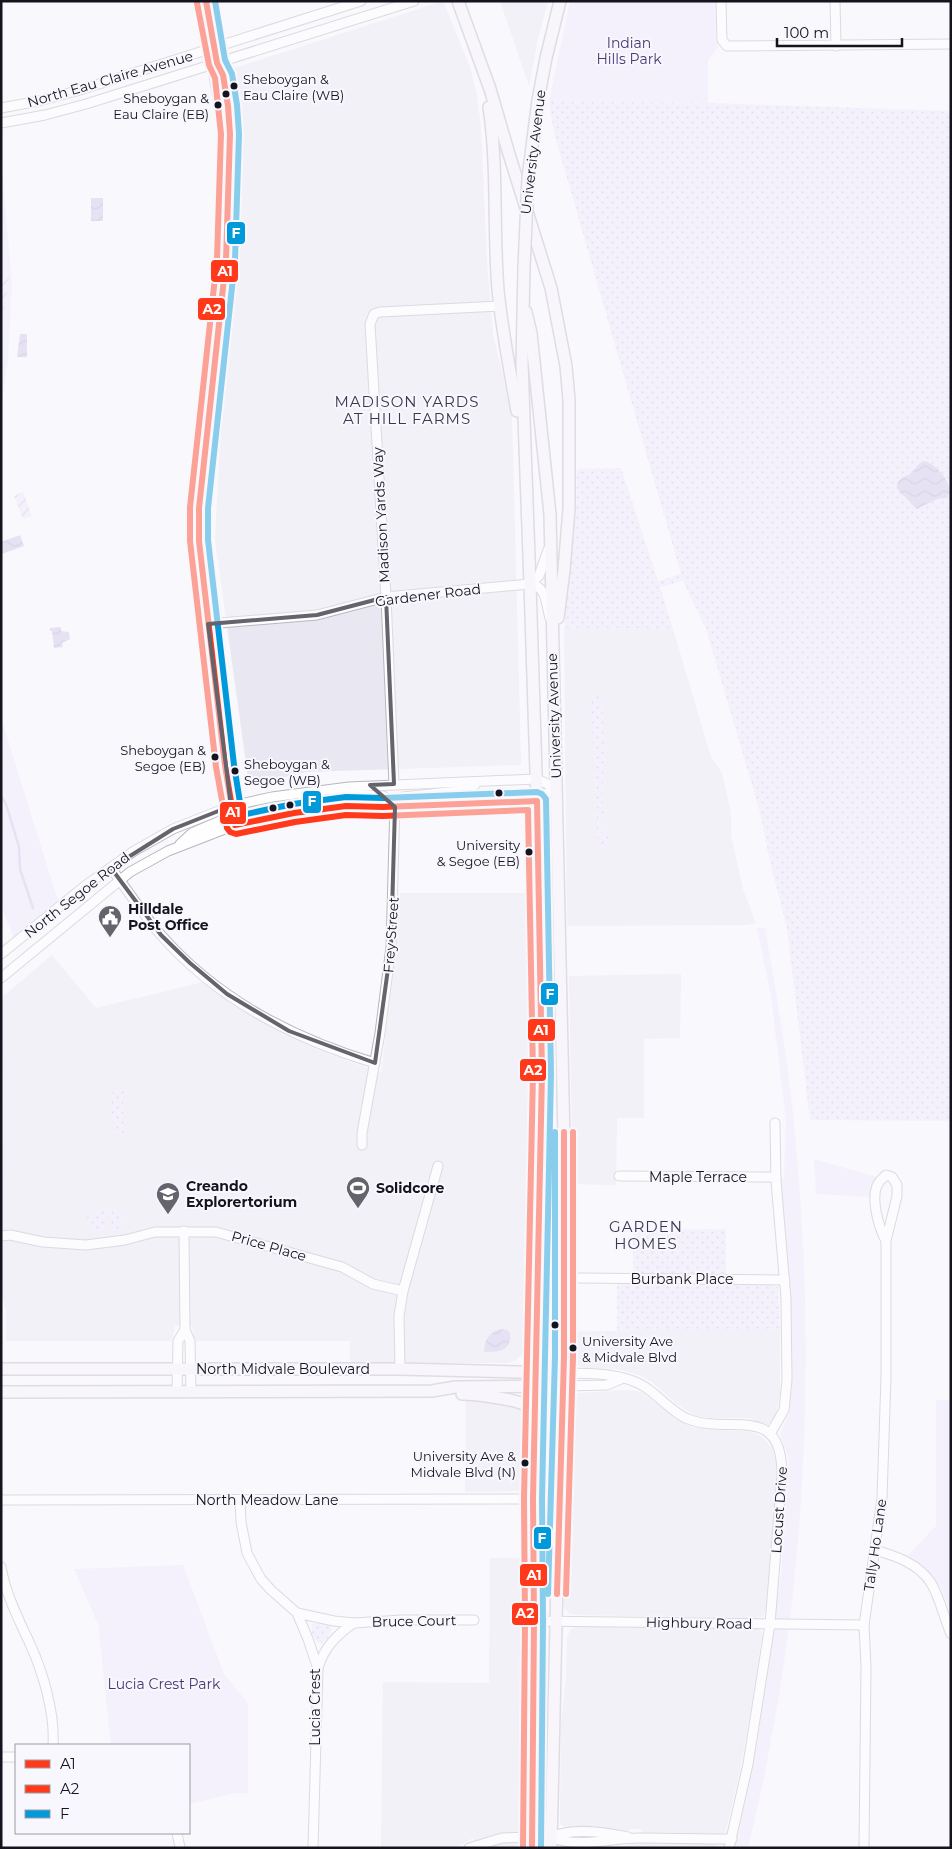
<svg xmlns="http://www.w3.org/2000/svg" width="952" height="1849" font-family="Montserrat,sans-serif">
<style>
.built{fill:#e9e8f2}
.grass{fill:url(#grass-dots)}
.park{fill:#ede9fd}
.garden{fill:url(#garden-furrows)}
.water{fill:url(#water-waves)}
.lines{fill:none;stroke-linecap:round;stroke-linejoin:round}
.stream{stroke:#cfc8eb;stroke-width:2.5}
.minor-casing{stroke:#b8b7bd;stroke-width:11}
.major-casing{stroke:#bfbcc8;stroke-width:14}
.minor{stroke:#fefeff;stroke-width:9}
.major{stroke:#f5f3f9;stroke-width:11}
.major-bridge-casing{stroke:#bfbcc8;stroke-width:14;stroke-linecap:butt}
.major-bridge{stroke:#f5f3f9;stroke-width:11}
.bus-1-casing{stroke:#f8f7fd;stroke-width:10}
.bus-2-casing{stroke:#f8f7fd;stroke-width:10}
.bus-3-casing{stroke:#f8f7fd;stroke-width:10}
.bus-1{stroke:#ff391a;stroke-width:6}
.bus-2{stroke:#ff391a;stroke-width:6}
.bus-3{stroke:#009ada;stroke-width:6}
.marked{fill:none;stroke:#65636b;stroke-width:4;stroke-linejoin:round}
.bus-dot{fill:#15131d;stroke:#f8f7fd;stroke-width:2}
.labels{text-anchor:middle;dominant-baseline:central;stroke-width:4;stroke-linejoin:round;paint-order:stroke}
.bus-label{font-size:13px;fill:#15131d;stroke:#f8f7fd;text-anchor:end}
.park-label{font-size:14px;fill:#483873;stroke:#f8f7fd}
.street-label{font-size:14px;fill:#15131d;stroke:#f8f7fd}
.poi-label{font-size:14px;font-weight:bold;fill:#15131d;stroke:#f8f7fd;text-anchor:start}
.neighbourhood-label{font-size:15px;letter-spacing:1px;fill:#3b374e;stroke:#f8f7fd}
.line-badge{stroke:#f8f7fd;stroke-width:2}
.badge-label{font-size:14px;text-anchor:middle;font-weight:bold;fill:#fff}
</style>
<defs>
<pattern id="grass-dots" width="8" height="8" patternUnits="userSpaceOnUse" patternTransform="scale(1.25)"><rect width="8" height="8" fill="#ede9fd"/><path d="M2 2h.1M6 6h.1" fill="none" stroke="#cac7d8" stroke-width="1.8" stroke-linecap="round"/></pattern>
<pattern id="garden-furrows" width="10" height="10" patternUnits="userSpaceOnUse" patternTransform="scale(1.25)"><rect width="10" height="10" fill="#ede9fd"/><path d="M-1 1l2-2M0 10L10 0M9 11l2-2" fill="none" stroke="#cac7d8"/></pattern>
<pattern id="water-waves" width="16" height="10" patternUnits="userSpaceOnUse" patternTransform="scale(1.25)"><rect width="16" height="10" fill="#cfc8eb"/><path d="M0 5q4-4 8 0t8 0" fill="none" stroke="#b1abc9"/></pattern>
</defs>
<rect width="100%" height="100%" fill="#f9f8fc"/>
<g class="built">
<path d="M443,1l27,66 7,28 4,33 6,134 6,72 19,81 9,350 -214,7 -58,13 -34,-245 8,-154 16,-163 -2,-93 -9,-60z"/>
<path d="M500,1h48l-10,38 -9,47z"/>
<path d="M564,628l109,1 38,128 11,16 9,40v23l12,53 13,34 -9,2 -180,1z"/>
<path d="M400,893h131l2,129 -2,156 -6,103 -1,65 -2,8 -7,7 -8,2h-157v-22h-156l-2,-15h-17l-3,15h-166v-31l-5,-17 2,-194 -2,-101 51,-43 44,53 107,-26 31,23 49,29 38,17 60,22 14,-113z"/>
<path d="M681,974l-1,64 -36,1v79h-27l-1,67 -43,-1 -4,-208z"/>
<path d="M571,1331h209v61l-4,22 -4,7 -5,4 -18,-7h-39l-16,-3 -16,-10 -26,-23 -13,-7 -23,-6 -30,-1 -13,-4 -3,-2z"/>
<path d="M626,1390l16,2 31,25 19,10 14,3 42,1 13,5 11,12 5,15 -1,19 -8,98 -3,33 -2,4 -12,1 -171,-3 -10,-1 -5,-5 -2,-7 5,-86 2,-114 4,-7 4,-2z"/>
<path d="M466,1398l57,10 4,7 -1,69 -5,7 -56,1z"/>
<path d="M490,1558h36v116l-2,174h-50l-1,-10 -19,10h-73l2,-166 106,1z"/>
<path d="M579,1626l177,2 5,2 1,5 -10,68 -13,72 -14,59h-81l-4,-5h-9l-3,3 -19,-3 -41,-1 -8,-4 1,-100 5,-47 1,-40 4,-8z"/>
<path d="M640,1843l75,1 6,4h-110z"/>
</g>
<g class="grass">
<path d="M549,101l159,2 243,8v1010l-141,-1 -23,-192 -17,-66 -10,-50 -54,-183 -23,-48 -23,6 13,42 -109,-1 12,-117 1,-42 44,-1 37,113 23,-7 -127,-441z"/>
<path d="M594,696h4l4,4 3,65h-2c1,17 -4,33 3,50h-5l1,20h7l-1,11 -4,2 -4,-1 -2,-4 -7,-143z"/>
<path d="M128,1089v6h-5l1,38h-8l-4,-16v-23l1,-3z"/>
<path d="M108,1209h7l2,2h4l4,8 -6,4 4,6h-6l-2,-2h-6z"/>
<path d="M98,1210h6v19l-5,3h-6l-3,-5 3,-3 -2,-2 -3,3 -1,-8z"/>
<path d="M726,1229v55l47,1 5,2 2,44h-163v-48h16v-53z"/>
<path d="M316,1623l12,2 4,4 -5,10 -7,5c-6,-3 -10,-13 -8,-20z"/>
</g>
<g class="park">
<path d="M570,1h145l1,40 3,5 -11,14v43l-159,-2z"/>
<path d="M1,161l11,119 -4,81 -7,42z"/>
<path d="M1,718l59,189 -45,35 -14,-37z"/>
<path d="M757,928h8c12,69 24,138 30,207 23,237 10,481 -47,713h-14l19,-87 8,-47 20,-140 8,-109 -1,-9 -8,-22 9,-20 3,-32 -1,-83 -10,-120h3l2,-59 -15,-123z"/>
<path d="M814,1159l63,18 -5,8 -1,12 -55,-3z"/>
<path d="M936,1400h15v215l-11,-29 -32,-31 28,-29z"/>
<path d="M183,1565l41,109 24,29v90h-12l-47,11v-59h-78l-13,-121 -24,-55z"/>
</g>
<g class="garden">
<path d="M10,274l-5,33 -4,6v-38z"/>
<path d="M23,492l9,24 -9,3 -9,-23z"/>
</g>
<g class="water">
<rect x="91" y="198" width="12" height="23"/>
<path d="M20,334h7v23h-10z"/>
<path d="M924,461c12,3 25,18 26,31l-4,6 -9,1 -20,10c-5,-3 -6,-7 -10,-10 -5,-6 -10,-6 -10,-15 5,-9 8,-6 14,-11 5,-5 6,-9 13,-12z"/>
<path d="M20,535l4,11 -22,8 -1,-12z"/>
<path d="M61,627v4l8,1 1,7 -8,4 1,4 -9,1 -2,-17h-2v-3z"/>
<path d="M501,1329l6,1 3,3c2,18 -12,19 -26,19 0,-12 5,-20 17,-23z"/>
</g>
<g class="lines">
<path class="stream" d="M1,796l5,8 13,43 1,22 13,39"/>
<g class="minor-casing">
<g id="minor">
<path d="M206,1l11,62 6,12 5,31 2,28 -2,90 -2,36 -23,208 -4,40v33l26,225 10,59"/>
<path d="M721,1l1,39 5,6 224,-2"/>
<path d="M835,1l1,45"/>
<path d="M217,63l-3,12 12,73"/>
<path d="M1,108l38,-7 41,-11 281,-89"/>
<path d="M1,123l44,-8 41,-11 328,-103"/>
<path d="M530,584l9,-8 9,-26"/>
<path d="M208,624l109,-9 69,-18 144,-13c17,2 16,21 20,34"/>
<path d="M394,784l-8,-187 -16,-273 4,-10 6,-2 120,-6"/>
<path d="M335,793l48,3 8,5 4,6"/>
<path d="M180,844l12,-11 35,-15 4,-11"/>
<path d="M111,868c16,22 32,46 50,67 57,65 133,104 214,128"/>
<path d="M1,954l84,-68 49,-35 39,-22 58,-23 41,-9 77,-10 187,-8 19,8 -18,14 -154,6 -37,-1 -52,7 -59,12 -67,26 -38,21 -129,106"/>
<path d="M362,1145v-12l18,-100 11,-86 4,-144 8,-6 55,-6 17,-6"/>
<path d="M619,1176l157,1"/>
<path d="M184,1231l1,99 5,11 1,51"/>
<path d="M1,1236l9,-1 33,7 43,3 39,-5 30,-8h61l126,35 31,17 30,7"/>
<path d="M579,1278l206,2"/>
<path d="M400,1369l-1,-53 4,-25 35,-125"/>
<path d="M564,1373c25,0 60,0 81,14 14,9 28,26 43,32 42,17 94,-18 94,56l-12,149 -22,140 -19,84"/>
<path d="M564,1386l43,-1 14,-6"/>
<path d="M177,1392l1,-51 7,-11"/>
<path d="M770,1434l14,-24 3,-30 -1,-81 -10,-118 -1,-58"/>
<path d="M1,1500l532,-1"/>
<path d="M240,1500l1,22 6,31 14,26 10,11 26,23 11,26 10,30 -5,179"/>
<path d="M875,1550c21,6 44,14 56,33 9,15 13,35 20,51"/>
<path d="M1,1567c5,28 17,51 29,77 13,28 25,69 23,101"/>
<path d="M297,1613l37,8 20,2 48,-3h72"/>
<path d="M534,1621l330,4"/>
<path d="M318,1668c6,-20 18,-33 36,-45"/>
<path d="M1,1757h15"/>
<path d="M177,1833l3,15"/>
<path d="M551,1837c27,12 59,1 88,1 31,0 62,1 93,1"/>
<path d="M551,1837c23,-10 54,-5 77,0"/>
<path d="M469,1848l33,-10 30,-1"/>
<path d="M864,1848l2,-181 -2,-42 18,-127 4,-121v-136l11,-45v-11l-5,-8 -6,-2c-3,3 -7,6 -8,9 -8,14 1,44 8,57"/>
</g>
</g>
<g class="major-casing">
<g id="major">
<path d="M458,1l32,88 19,65 42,134 15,78 3,34v109l-5,61 -6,48"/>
<path d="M538,100l8,-42 14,-57"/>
<path d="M489,107c9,60 4,122 9,183 4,41 12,81 19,121"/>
<path d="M524,267l-2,96 8,221 11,344 1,109 -9,462 1,122 -2,227"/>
<path d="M526,312l5,21 19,181 15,670 -2,217 -6,178 -6,269"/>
<path d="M1,1369h399l164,4"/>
<path d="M536,1382l10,15 3,14 -1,118 1,21 5,20"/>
<path d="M1,1392l431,-1 23,-4 109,-1"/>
<path d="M462,1394c12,0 53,5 63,11 5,3 7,8 10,13"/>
<path d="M536,1814c2,11 3,22 15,23"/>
</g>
</g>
<use href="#minor" class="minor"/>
<use href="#major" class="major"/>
<g class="major-bridge-casing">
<path id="major-bridge" d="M524,267l4,-89 10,-78"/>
</g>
<use href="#major-bridge" class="major-bridge"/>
<g class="bus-1-casing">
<g id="bus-1">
<path d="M206,1l11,62 6,12 5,31 2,28 -4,126 -27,248v33l26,225 10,59 59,-12 52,-7 37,1 154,-6 5,272 -9,426 1,122 -2,227"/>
<path d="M557,1594l7,-237v-225"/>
</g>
</g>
<g class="bus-2-casing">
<g id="bus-2">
<path d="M197,3l12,62 6,13 6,56 -4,125 -27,248v34l26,226 11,61 3,4 6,2 59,-12 51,-7 37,1 145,-6 5,263 -9,426 1,122 -2,227"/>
<path d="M566,1594l7,-237v-225"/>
</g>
</g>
<g class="bus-3-casing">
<g id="bus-3">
<path d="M215,1l10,59 7,14 5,31 2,29 -4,126 -27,248v32l26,225 8,50 51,-11 53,-7 37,1 154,-6 5,2 4,5 5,274 -9,426 1,122 -2,227"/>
<path d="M548,1594l7,-237v-225"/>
</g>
</g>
<use href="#bus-1" class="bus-1"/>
<use href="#bus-2" class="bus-2"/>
<use href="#bus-3" class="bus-3"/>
</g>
<path d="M0 0H952V1849H0ZM386,597l8,187 -24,1 25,22 -4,140 -16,116 -86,-32 -62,-37 -37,-31 -29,-28 -50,-67 62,-39 58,-23 -23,-182 109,-9z" fill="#f9f8fc" fill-opacity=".55" fill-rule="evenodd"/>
<path class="marked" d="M386,597l8,187 -24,1 25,22 -4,140 -16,116 -86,-32 -62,-37 -37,-31 -29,-28 -50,-67 62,-39 58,-23 -23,-182 109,-9z"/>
<defs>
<g id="civic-pin" transform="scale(1.25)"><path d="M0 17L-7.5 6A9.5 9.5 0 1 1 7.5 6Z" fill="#65636b" stroke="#f8f7fd"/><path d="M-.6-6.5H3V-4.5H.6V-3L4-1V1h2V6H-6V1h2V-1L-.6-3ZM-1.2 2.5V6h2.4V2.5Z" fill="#fff"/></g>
<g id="stadium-pin" transform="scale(1.25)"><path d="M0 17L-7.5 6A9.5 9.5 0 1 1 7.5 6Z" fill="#65636b" stroke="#f8f7fd"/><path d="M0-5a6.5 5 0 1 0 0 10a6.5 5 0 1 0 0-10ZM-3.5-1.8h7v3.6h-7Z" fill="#fff"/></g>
<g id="school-pin" transform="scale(1.25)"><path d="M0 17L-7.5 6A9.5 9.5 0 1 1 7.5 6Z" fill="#65636b" stroke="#f8f7fd"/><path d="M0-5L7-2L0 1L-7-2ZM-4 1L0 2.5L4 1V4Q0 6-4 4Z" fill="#fff"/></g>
</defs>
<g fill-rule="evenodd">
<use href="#civic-pin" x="110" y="917"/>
<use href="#stadium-pin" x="358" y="1188"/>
<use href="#school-pin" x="168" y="1194"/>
</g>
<g class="bus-dot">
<circle cx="234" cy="86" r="4.5"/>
<circle cx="226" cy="94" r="4.5"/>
<circle cx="218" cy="105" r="4.5"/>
<circle cx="215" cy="757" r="4.5"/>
<circle cx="235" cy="771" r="4.5"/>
<circle cx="499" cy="793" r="4.5"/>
<circle cx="290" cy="805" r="4.5"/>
<circle cx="273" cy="808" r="4.5"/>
<circle cx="529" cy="852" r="4.5"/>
<circle cx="555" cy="1325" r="4.5"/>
<circle cx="573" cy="1348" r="4.5"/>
<circle cx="525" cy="1463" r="4.5"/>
</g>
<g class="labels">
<g class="bus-label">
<text x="243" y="79" text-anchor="start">Sheboygan &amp;<tspan x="243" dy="16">Eau Claire (WB)</tspan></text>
<text x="209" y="98">Sheboygan &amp;<tspan x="209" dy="16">Eau Claire (EB)</tspan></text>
<text x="206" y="750">Sheboygan &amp;<tspan x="206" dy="16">Segoe (EB)</tspan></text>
<text x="244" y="764" text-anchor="start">Sheboygan &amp;<tspan x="244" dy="16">Segoe (WB)</tspan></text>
<text x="520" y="845">University<tspan x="520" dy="16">&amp; Segoe (EB)</tspan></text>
<text x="582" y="1341" text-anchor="start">University Ave<tspan x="582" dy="16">&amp; Midvale Blvd</tspan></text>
<text x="516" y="1456">University Ave &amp;<tspan x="516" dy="16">Midvale Blvd (N)</tspan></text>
</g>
<g class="park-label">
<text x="629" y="43">Indian<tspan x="629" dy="16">Hills Park</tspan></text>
<text x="164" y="1684">Lucia Crest Park</text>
</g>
<g class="street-label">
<text transform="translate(110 79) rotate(-16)">North Eau Claire Avenue</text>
<text transform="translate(533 152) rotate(-83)">University Avenue</text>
<text transform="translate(381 515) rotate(-93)">Madison Yards Way</text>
<text transform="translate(428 595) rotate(-7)">Gardener Road</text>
<text transform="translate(554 716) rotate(-92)">University Avenue</text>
<text transform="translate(77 895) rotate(-38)">North Segoe Road</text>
<text transform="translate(391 935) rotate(-86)">Frey Street</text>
<text x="698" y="1177">Maple Terrace</text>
<text transform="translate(269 1246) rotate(16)">Price Place</text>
<text x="682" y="1279">Burbank Place</text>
<text x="283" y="1369">North Midvale Boulevard</text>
<text x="267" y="1500">North Meadow Lane</text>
<text transform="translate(779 1510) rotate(-86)">Locust Drive</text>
<text transform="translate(875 1545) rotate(-82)">Tally Ho Lane</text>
<text transform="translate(414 1621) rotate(-1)">Bruce Court</text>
<text transform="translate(699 1623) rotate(1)">Highbury Road</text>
<text transform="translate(315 1707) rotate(-90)">Lucia Crest</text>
</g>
<g class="poi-label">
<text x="128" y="909">Hilldale<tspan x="128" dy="16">Post Office</tspan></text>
<text x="186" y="1186">Creando<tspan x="186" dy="16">Explorertorium</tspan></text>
<text x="376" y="1188">Solidcore</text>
</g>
<g class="neighbourhood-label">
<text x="407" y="401">MADISON YARDS<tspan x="407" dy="17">AT HILL FARMS</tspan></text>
<text x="646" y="1226">GARDEN<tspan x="646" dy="17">HOMES</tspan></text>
</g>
</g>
<g class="line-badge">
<rect x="226" y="221" width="20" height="24" rx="5" fill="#009ada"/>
<rect x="210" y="259" width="29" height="24" rx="5" fill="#ff391a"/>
<rect x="197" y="297" width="29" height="24" rx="5" fill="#ff391a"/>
<rect x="302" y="790" width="20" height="24" rx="5" fill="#009ada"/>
<rect x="219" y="801" width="28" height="24" rx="5" fill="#ff391a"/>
<rect x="540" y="982" width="19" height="24" rx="5" fill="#009ada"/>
<rect x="527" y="1018" width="29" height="24" rx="5" fill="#ff391a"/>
<rect x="519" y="1058" width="28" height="24" rx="5" fill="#ff391a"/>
<rect x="533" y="1526" width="19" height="24" rx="5" fill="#009ada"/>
<rect x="519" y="1563" width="29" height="24" rx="5" fill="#ff391a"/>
<rect x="511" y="1602" width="28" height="24" rx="5" fill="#ff391a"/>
</g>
<g class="badge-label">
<text x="236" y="238">F</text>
<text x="225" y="276">A1</text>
<text x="212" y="314">A2</text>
<text x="312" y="806">F</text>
<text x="233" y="817">A1</text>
<text x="550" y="999">F</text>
<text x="541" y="1035">A1</text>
<text x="533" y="1075">A2</text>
<text x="542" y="1543">F</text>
<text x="534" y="1580">A1</text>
<text x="525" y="1618">A2</text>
</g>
<rect width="952" height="1849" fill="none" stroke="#15131d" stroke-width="5"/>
<rect x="15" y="1744" width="175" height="90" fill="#f8f7fd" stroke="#9d9ca3"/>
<rect x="25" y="1760" width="25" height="8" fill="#ff391a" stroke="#9d9ca3"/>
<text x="60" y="1769" font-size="15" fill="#15131d">A1</text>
<rect x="25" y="1785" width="25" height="8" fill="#ff391a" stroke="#9d9ca3"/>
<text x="60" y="1794" font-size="15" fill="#15131d">A2</text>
<rect x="25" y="1810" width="25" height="8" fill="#009ada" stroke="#9d9ca3"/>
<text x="60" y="1819" font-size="15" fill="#15131d">F</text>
<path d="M777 38v8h125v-8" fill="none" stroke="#15131d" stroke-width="2.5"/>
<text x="784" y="38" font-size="15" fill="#15131d" stroke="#f8f7fd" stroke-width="4" paint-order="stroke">100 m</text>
</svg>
